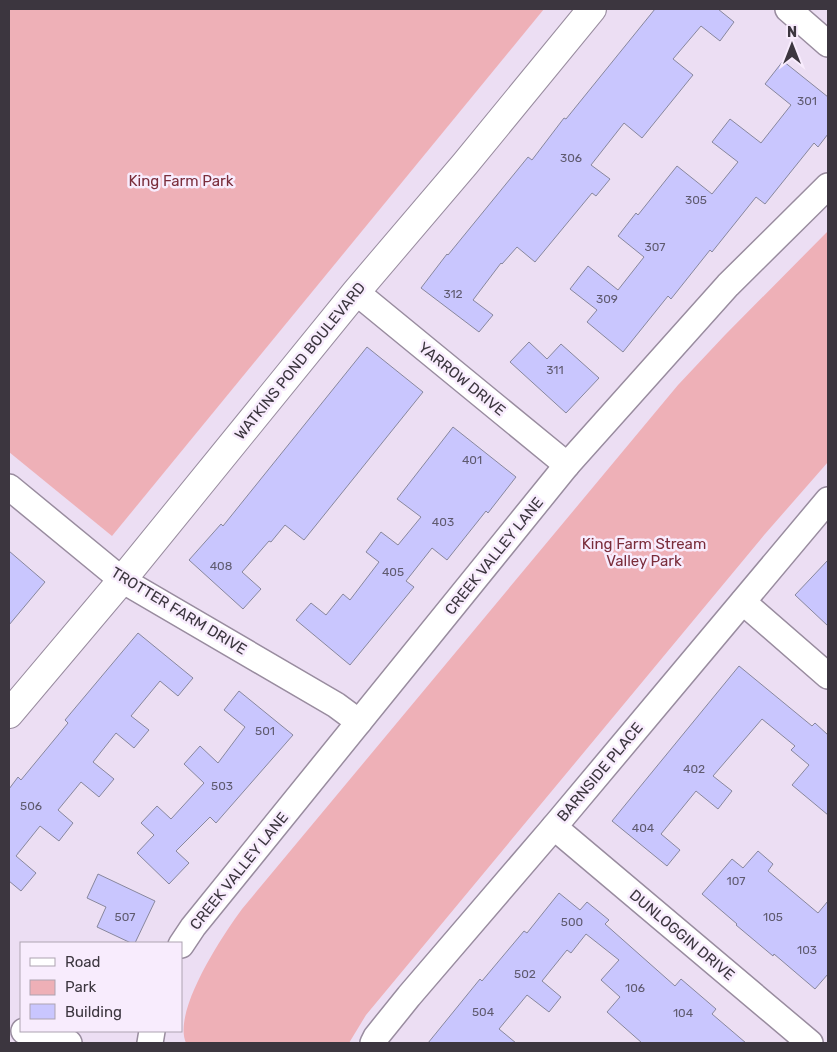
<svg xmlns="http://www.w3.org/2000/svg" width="837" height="1052" font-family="Rubik,sans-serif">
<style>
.green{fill:#eeb0b7}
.building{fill:#c9c6fe;stroke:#88879d}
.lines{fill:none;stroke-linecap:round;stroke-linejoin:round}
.minor-casing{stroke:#998c9f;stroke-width:28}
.tertiary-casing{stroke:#998c9f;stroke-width:30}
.minor{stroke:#fff;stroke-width:25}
.tertiary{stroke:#fff;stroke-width:28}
.labels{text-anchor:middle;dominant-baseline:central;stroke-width:5;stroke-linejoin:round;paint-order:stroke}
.number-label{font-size:12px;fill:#5f5a6f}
.park-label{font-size:15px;fill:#7a2d3b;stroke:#f8ecfd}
.street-label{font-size:15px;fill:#3c363f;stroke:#f8ecfd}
</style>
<rect width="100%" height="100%" fill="#ecdef3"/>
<g class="green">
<path d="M9,9h535l-432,527 -103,-84z"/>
<path d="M828,231v231l-63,72 -399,481 -17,28h-163c-14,-32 37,-108 56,-134l436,-524 47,-50z"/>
</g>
<g class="building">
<path d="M655,9h63l16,13 -14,19 -19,-15 -28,33 20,16 -51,63 -18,-15 -33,42 19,14 -14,17 -4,-3 -57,69 -18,-15 -15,17 -1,-1 -28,37 20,15 -14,17 -58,-44 26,-34 1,1 80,-98 4,3 32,-42 2,1z"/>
<path d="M783,61l45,36v37l-10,13 -4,-4 -49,61 -9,-7 -44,55 -2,-2 -39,49 -3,-3 -45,56 -36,-30 10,-12 -27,-21 18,-23 30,24 26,-33 -26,-21 18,-23 2,2 39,-49 35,28 26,-32 -26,-20 18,-23 31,24 30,-38 -26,-21z"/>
<path d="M529,342l18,17 14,-15 38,34 -33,35 -56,-51z"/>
<path d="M367,347l56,45 -119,148 -19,-15 -14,17 -2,-1 -27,31 19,17 -18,20 -54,-49 32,-36 2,2z"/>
<path d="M453,427l63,50 -28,36 -2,-2 -39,49 -15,-12 -26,33 8,6 -64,78 -54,-45 15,-17 15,12 17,-21 7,6 29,-38 -13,-10 15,-20 17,13 23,-28 -24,-18z"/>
<path d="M9,551l36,31 -36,43z"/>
<path d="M828,560v66l-33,-31z"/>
<path d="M138,633l55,45 -15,18 -18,-15 -29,35 18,14 -15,18 -18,-15 -23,29 21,17 -15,18 -18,-15 -23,28 15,13 -14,18 -19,-15 -24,30 20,17 -15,18 -12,-10v-92l9,-12 3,3 47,-57 -3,-3z"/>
<path d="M739,666l73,60 3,-3 13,12v80l-36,-30 17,-20 -18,-15 4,-4 -33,-27 -49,57 19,15 -14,18 -22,-18 -35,43 19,16 -13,16 -55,-45z"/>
<path d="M239,691l54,44 -77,88 -6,-6 -34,34 13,12 -20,21 -32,-31 17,-18 -13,-12 16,-17 14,13 33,-36 -20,-19 16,-18 18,17 27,-36 -21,-17z"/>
<path d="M758,851l15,13 -5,7 50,42 10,-12v73l-13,15 -41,-35 -1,2 -37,-31 1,-1 -35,-30 30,-35 11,9z"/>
<path d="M98,874l57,27 -20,42h-4l-34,-16 9,-20 -19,-9z"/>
<path d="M559,893l21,17 7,-8 22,18 -4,4 70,62 6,-7 35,30 -4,5 34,29h-104l-35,-31 13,-15 -19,-17 18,-20 -33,-26 -15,19 -4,-3 -25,31 19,16 -12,15 -22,-17 -28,34 17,14h-88l52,-64 2,2 42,-50 3,2z"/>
</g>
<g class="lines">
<g class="minor-casing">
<g id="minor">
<path d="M788,9l40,35"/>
<path d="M356,292l211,173"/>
<path d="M9,487l113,93 214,125 23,17"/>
<path d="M743,602l85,74"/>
<path d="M554,827l256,216"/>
<path d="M181,945l12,-18 374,-462 161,-180 100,-99"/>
<path d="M24,1031l45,12"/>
<path d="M150,1043l2,-12"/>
<path d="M373,1043l3,-6 33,-41 145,-169 274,-327"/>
</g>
</g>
<g class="tertiary-casing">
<path id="tertiary" d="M9,714l113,-134 234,-288 109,-128 127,-155"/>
</g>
<use href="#minor" class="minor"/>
<use href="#tertiary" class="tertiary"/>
</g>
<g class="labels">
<g class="number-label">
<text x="807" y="101">301</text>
<text x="571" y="158">306</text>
<text x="696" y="200">305</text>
<text x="655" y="247">307</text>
<text x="453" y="294">312</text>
<text x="607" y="299">309</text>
<text x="555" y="370">311</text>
<text x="472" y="460">401</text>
<text x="443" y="522">403</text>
<text x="221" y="566">408</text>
<text x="393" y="572">405</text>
<text x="265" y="731">501</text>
<text x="694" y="769">402</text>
<text x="222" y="786">503</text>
<text x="31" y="806">506</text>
<text x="643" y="828">404</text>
<text x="736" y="881">107</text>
<text x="125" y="917">507</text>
<text x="773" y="917">105</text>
<text x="572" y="922">500</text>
<text x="807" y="950">103</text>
<text x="525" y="974">502</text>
<text x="635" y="988">106</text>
<text x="483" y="1012">504</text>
<text x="683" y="1013">104</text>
</g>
<g class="park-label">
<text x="181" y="181">King Farm Park</text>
<text x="644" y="544">King Farm Stream<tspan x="644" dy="17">Valley Park</tspan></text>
</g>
<g class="street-label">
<text transform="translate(300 361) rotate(-51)">WATKINS POND BOULEVARD</text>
<text transform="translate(462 379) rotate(39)">YARROW DRIVE</text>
<text transform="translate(494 556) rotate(-51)">CREEK VALLEY LANE</text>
<text transform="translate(179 611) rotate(31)">TROTTER FARM DRIVE</text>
<text transform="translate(600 772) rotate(-50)">BARNSIDE PLACE</text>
<text transform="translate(239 871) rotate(-51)">CREEK VALLEY LANE</text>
<text transform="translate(682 935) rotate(40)">DUNLOGGIN DRIVE</text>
</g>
</g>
<rect width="837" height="1052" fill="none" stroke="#3c363f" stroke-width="20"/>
<rect x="20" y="942" width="162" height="90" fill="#f8ecfd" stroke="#ada3b1"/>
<rect x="30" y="958" width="25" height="8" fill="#ffffff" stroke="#ada3b1"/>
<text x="65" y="967" font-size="15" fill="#3c363f">Road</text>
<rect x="30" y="980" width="25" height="15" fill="#eeb0b7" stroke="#ada3b1"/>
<text x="65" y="992" font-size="15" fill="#3c363f">Park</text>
<rect x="30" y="1004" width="25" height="15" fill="#c9c6fe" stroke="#ada3b1"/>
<text x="65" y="1017" font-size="15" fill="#3c363f">Building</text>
<g transform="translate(792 45)" stroke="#f8ecfd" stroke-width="4" paint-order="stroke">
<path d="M0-4L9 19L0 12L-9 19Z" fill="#3c363f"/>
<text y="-8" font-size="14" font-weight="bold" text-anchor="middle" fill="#3c363f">N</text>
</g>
</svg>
